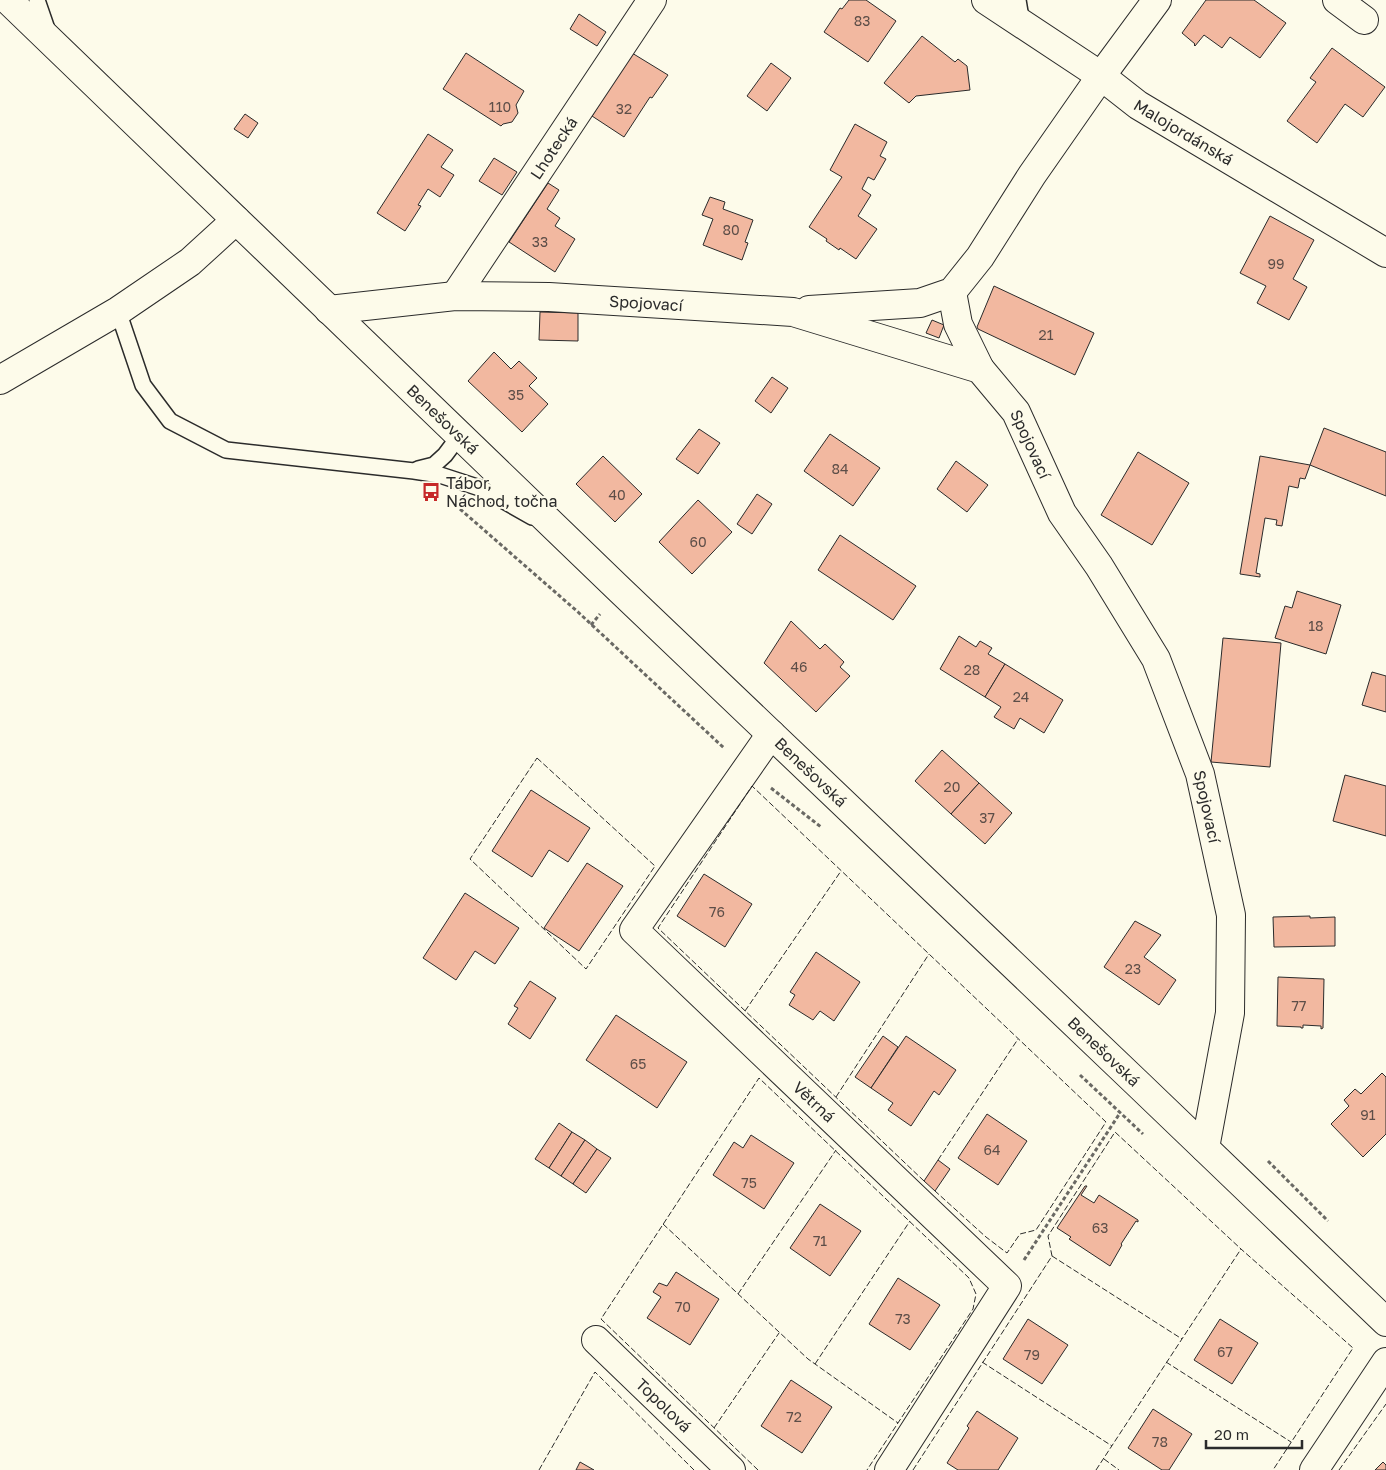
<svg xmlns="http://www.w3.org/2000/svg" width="1386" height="1470" font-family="'Golos Text',sans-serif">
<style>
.building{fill:#f2b8a0;stroke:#2b2b2b}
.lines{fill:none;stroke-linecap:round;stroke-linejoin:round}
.service-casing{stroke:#2b2b2b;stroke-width:18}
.minor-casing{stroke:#2b2b2b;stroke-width:30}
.tertiary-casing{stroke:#2b2b2b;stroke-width:30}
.secondary-casing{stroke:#2b2b2b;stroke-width:30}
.path{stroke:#6a6964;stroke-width:3;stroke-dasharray:4 2.5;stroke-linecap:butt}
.service{stroke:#fdfbea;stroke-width:15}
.minor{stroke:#fdfbea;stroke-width:28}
.tertiary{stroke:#fdfbea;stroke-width:28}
.secondary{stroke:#fdfbea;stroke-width:28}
.fence{stroke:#2b2b2b;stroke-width:1;stroke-dasharray:6 2.5;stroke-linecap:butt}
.labels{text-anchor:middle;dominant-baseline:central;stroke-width:4;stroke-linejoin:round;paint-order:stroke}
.number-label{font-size:14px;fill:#5d4e48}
.street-label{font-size:16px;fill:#2b2b2b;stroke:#fdfbea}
.poi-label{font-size:16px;fill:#2b2b2b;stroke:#fdfbea;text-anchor:start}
</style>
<rect width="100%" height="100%" fill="#fdfbea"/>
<g class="building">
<path d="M849,0h17l30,21 -28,41 -44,-30 16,-24 2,1z"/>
<path d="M1206,0h48l32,23 -26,35 -30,-21 -8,11 -18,-13 -9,11 -1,-1 1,-1 -13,-11z"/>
<path d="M579,14l27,18 -9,14 -27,-17z"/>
<path d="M922,36l33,26 3,-3 9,7 3,24 -54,6 -7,7 -25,-20z"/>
<path d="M1332,48l53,39 -22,30 -18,-13 -28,39 -30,-22 29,-39 -6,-4z"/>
<path d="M466,53l58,38 -8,14 2,8 -6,9 -9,2 -2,2 -58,-37z"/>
<path d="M632,53l36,22 -16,23 -2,-1 -26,40 -32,-21z"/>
<path d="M771,63l20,15 -24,33 -20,-15z"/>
<path d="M245,114l13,9 -10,15 -14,-9z"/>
<path d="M855,124l32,18 -7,14 6,3 -12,21 -6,-3 -6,12 9,6 -13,21 19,13 -21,30 -16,-11 -1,2 -13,-9 1,-2 -18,-12 33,-50 -12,-7z"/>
<path d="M428,134l25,16 -12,17 13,8 -14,22 -12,-8 -10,16 3,1 -16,25 -28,-18z"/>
<path d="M494,158l23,14 -15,23 -23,-14z"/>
<path d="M548,183l11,7 -12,19 13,9 -5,8 20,13 -20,33 -46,-30z"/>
<path d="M710,197l15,5 -2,7 30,11 -8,22 3,1 -6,17 -39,-15 10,-26 -11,-4z"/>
<path d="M1270,216l44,24 -21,39 14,8 -18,33 -32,-17 9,-17 -26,-13z"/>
<path d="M994,286l100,47 -19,42 -97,-46 -1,-2z"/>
<path d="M540,312l38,1v28l-39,-1z"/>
<path d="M932,320l12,5 -5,13 -13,-5z"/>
<path d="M494,352l17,17 8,-8 18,17 -8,8 19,18 -26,28 -54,-51z"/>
<path d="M772,377l16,11 -17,25 -16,-12z"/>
<path d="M1324,428l62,24v44l-76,-31z"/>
<path d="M699,429l21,14 -22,31 -22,-15z"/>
<path d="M830,434l50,34 -27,38 -49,-35z"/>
<path d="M1138,452l51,31 -37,62 -51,-30z"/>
<path d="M603,456l39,38 -27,28 -39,-38z"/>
<path d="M1260,456l50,9 -5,14 -5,-1 -2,10 -9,-2 -7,40 -6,-1 1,-5 -12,-2 -9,55 4,1v3l-20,-3z"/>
<path d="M956,461l32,24 -21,27 -30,-23z"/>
<path d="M757,494l15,10 -20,30 -15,-10z"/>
<path d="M698,500l34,32 -40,42 -33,-32z"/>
<path d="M840,535l76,51 -23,34 -75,-50z"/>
<path d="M1297,591l44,14 -15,49 -51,-16 10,-32 7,2z"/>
<path d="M791,621l29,28 5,-5 19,18 -4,5 10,9 -34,36 -52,-49z"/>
<path d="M959,636l17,11 4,-6 12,7 -4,6 17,10 -20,33 -45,-28z"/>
<path d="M1223,638l58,5 -11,124 -59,-5z"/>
<path d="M1005,664l58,36 -19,33 -24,-15 -6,11 -20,-12 7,-10 -16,-10z"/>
<path d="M1372,672l14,4v36l-24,-7z"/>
<path d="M942,750l37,33 -28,31 -36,-33z"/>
<path d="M1345,775l41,11v50l-53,-15z"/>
<path d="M979,783l33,30 -27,31 -34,-30z"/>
<path d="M531,790l59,38 -22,34 -19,-12 -17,27 -40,-26z"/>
<path d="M587,863l36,23 -44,65 -35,-23z"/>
<path d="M704,874l48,30 -27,43 -48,-31z"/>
<path d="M465,893l54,35 -24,36 -20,-13 -19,29 -33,-22z"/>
<path d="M1310,916v2l25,-1v29l-61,1 -1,-30z"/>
<path d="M1135,921l26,14 -17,22 32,23 -17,25 -55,-38z"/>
<path d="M816,952l44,30 -26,39 -14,-10 -7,9 -24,-15 6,-10 -5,-3z"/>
<path d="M1278,977l46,2 -1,49 -2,1v-3l-18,-1v3h-2v-1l-24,-1z"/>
<path d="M530,981l26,17 -26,41 -22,-15 10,-16 -4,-2z"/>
<path d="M616,1015l71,47 -30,46 -71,-48z"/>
<path d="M883,1036l15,11 -27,41 -16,-11z"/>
<path d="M906,1036l50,34 -17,25 -5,-4 -23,35 -23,-16 5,-7 -22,-15z"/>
<path d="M1382,1073l4,4v57l-23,23 -32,-33 18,-18 -5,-6 11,-11 6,5z"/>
<path d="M987,1114l40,27 -29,44 -40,-27z"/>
<path d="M559,1123l13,9 -23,36 -14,-9z"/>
<path d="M572,1132l13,8 -24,36 -12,-8z"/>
<path d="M751,1135l43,28 -30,46 -51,-34 21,-33 9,6z"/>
<path d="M585,1140l12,9 -24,35 -12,-8z"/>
<path d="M597,1149l14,9 -25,35 -13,-9z"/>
<path d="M938,1160l12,9 -15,22 -11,-10z"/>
<path d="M1085,1186h2l-6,9 13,8 5,-8 39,25v2l-2,-1 -15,23 1,1 -12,21 -41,-27 2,-2 -14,-9z"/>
<path d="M820,1204l41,27 -31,45 -40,-28z"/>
<path d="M676,1272l43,27 -29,46 -43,-27 14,-21 -8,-5 6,-9 8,3z"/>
<path d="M898,1278l42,27 -30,45 -41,-26z"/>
<path d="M1028,1319l40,26 -26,39 -39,-25z"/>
<path d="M1220,1319l38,24 -26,41 -38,-24z"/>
<path d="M791,1380l41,27 -30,46 -41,-27z"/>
<path d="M1153,1409l39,25 -23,36h-7l-34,-22z"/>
<path d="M977,1411l41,27 -20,32h-40l-11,-7 22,-35 -2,-2z"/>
<path d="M580,1462l14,8h-18z"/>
<path d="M1383,1462l3,3v5h-11z"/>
</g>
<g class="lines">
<g class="service-casing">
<g id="service">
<path d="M37,0l11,32"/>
<path d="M1018,0l4,24"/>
<path d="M118,311l25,74 27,36 56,29 188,21 26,4 43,14 49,28"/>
<path d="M418,469l16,-4 11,-10 15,-20"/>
</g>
</g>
<g class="minor-casing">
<g id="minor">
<path id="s1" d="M986,0l115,76 37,29 248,148"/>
<path d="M1337,0l27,20"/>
<path d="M952,292l6,32 22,45"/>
<path id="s2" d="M455,296l197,-296"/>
<path id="s3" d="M329,310l126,-14 94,1 244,15 187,57 36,43 46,101 37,53 57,93 44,115 31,141 -1,98 -25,135"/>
<path d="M809,310l111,-7 32,-11 28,-35 52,-82 69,-99 56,-76"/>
<path id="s4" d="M771,734l-137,196 373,356 -118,184"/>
<path id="s5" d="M596,1340l135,130"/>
<path d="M1314,1470l72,-108"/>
</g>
</g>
<g class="tertiary-casing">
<path id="tertiary" d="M0,380l118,-69 72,-49 46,-42"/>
</g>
<g class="secondary-casing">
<g id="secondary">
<path id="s6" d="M8,0l612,590 517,493 249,239"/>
</g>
</g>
<g class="path">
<path d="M460,509l118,103 146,136"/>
<path d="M591,625l9,-11"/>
<path d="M771,788l50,39"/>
<path d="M1080,1075l63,59"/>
<path d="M1268,1161l60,60"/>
<path d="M1024,1260l96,-147"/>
</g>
<use href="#service" class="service"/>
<use href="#minor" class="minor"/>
<use href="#tertiary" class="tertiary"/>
<use href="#secondary" class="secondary"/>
<g class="fence">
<path d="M537,758l118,108 -69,103 -116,-110z"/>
<path d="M745,1011l96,-140"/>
<path d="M836,1097l93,-143"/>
<path d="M938,1160l80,-121"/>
<path d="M924,1181l-266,-253 94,-142 354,336 -70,108 -16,4 -13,19 -21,-16 -51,-46"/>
<path d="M663,1224l145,135 90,64"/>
<path d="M1052,1256l130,83"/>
<path d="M738,1294l98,-144"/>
<path d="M982,1362l130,84"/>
<path d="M1166,1362l125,80"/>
<path d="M815,1364l95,-143"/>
<path d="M714,1428l65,-95"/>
<path d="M1104,1459l15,11"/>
<path d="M539,1470l56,-98 99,98"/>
<path d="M758,1470l-157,-151 158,-241 210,200 7,16 -3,15 -106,161"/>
<path d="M913,1470l139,-214 -4,-20 67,-104 126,117 112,99 -80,122"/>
<path d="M1096,1470l145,-221"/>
<path d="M1339,1470l47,-66"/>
</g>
</g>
<defs>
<g id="bus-bare" transform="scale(1.5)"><path d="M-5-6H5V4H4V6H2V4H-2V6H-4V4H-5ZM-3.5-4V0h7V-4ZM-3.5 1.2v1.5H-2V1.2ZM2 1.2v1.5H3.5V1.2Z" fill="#c62828" stroke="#fdfbea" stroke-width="2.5" paint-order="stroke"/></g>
</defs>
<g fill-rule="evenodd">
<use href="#bus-bare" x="431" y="492"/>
</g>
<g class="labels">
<g class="number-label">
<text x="862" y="20">83</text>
<text x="500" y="106">110</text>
<text x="624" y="108">32</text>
<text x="731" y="229">80</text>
<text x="540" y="241">33</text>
<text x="1276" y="263">99</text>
<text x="1046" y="334">21</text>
<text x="516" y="394">35</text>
<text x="840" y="468">84</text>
<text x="617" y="494">40</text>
<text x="698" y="541">60</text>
<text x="1316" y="625">18</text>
<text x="799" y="666">46</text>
<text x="972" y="669">28</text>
<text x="1021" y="696">24</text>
<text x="952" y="786">20</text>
<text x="987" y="817">37</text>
<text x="717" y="911">76</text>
<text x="1133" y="968">23</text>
<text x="1299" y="1005">77</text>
<text x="638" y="1063">65</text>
<text x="1368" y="1114">91</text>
<text x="992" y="1149">64</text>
<text x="749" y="1182">75</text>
<text x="1100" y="1227">63</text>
<text x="820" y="1240">71</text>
<text x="683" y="1306">70</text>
<text x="903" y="1318">73</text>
<text x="1225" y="1351">67</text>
<text x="1032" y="1354">79</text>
<text x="794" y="1416">72</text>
<text x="1160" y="1441">78</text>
</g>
<g class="street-label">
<text stroke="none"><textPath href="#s1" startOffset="238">Malojordánská</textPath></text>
<text stroke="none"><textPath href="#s2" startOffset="178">Lhotecká</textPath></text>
<text stroke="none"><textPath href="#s3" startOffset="318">Spojovací</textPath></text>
<text stroke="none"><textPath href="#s6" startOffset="604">Benešovská</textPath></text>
<text stroke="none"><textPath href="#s3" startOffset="752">Spojovací</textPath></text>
<text stroke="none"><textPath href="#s6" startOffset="1114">Benešovská</textPath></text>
<text stroke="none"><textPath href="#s3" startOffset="1158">Spojovací</textPath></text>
<text stroke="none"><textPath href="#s6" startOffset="1519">Benešovská</textPath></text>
<text stroke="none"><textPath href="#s4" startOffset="488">Větrná</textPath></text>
<text stroke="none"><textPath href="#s5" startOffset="94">Topolová</textPath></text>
</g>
<g class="poi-label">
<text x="446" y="483">Tábor,<tspan x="446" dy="18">Náchod, točna</tspan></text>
</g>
</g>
<path d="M1206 1440v8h96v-8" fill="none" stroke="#2b2b2b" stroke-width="2.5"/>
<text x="1214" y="1440" font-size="15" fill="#2b2b2b" stroke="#fdfbea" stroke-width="4" paint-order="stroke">20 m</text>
</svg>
